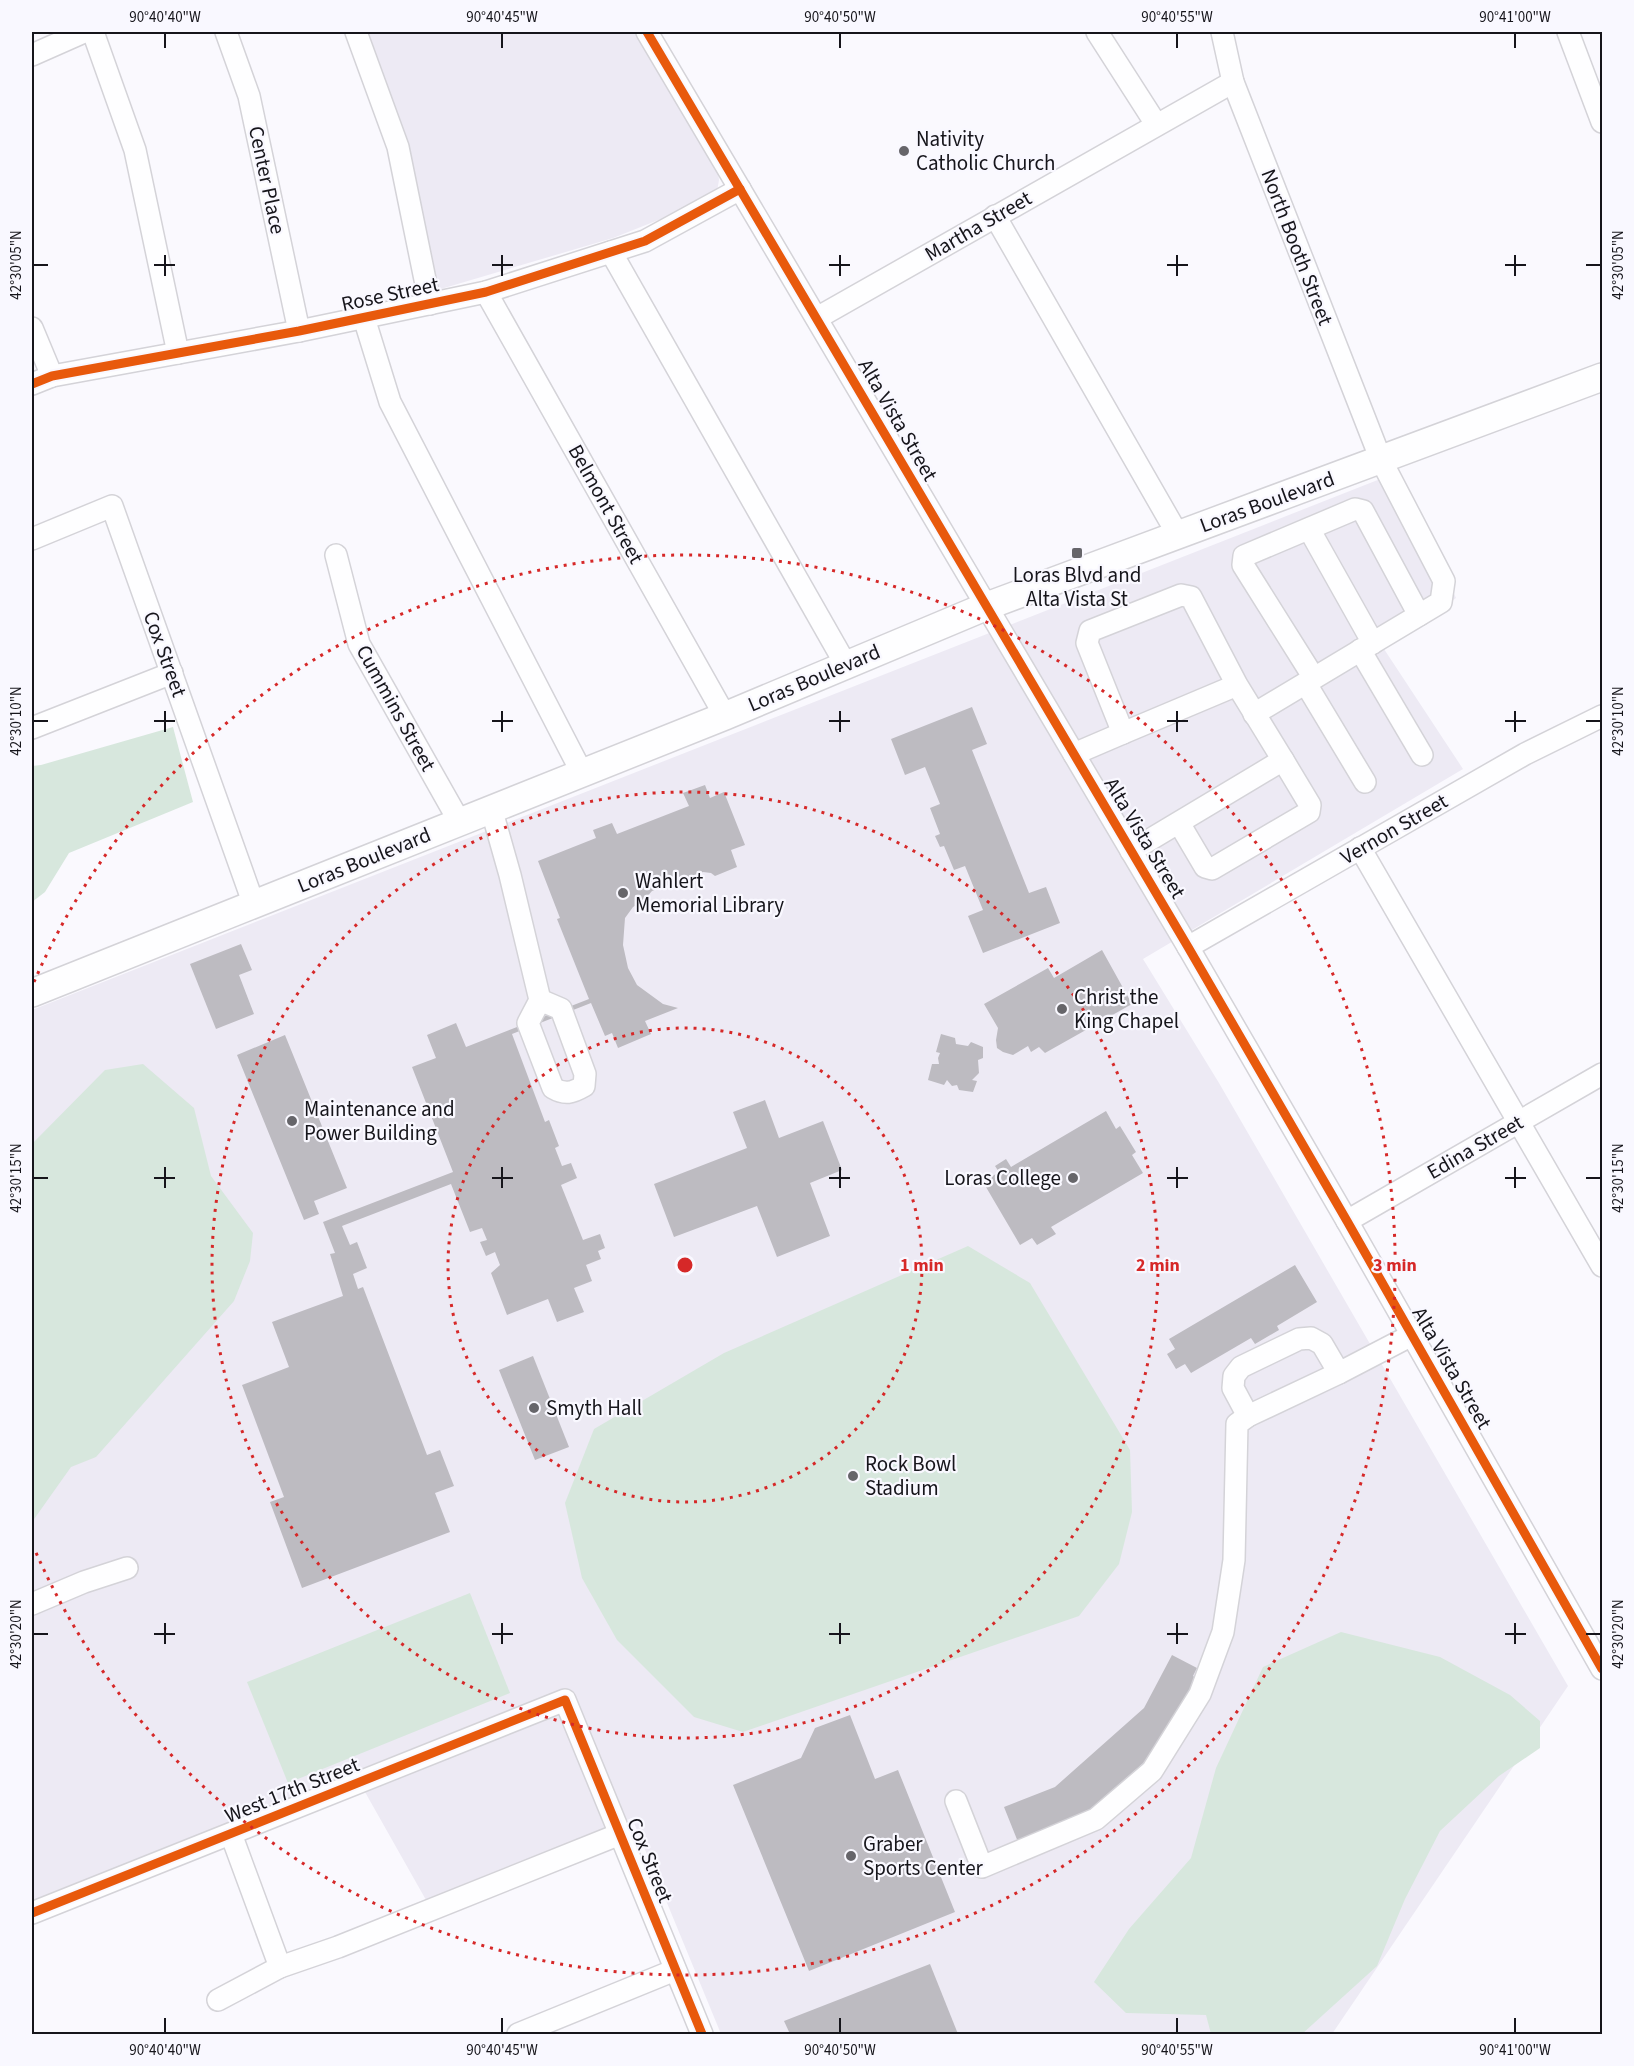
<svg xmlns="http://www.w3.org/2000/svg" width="1634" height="2066" font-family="'Source Sans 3',sans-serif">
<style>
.built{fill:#edeaf4}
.green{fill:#d7e7dd}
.building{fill:#bdbbc1}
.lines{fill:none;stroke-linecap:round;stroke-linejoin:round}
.minor-casing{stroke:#d4d3d8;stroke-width:24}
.major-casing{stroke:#d4d3d8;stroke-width:30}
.minor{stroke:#fefeff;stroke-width:21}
.major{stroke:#fefeff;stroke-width:27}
.cycleway-casing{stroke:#f9f8ff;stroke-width:13}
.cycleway{stroke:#e8590c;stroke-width:9}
.ticks{fill:none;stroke:#16151b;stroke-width:2}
.ring{fill:none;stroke:#d62828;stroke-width:3;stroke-dasharray:3 6}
.poi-dot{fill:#66656a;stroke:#f9f8ff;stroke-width:2}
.labels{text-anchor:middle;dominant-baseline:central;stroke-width:4.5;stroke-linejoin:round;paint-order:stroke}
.poi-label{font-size:21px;fill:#16151b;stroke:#f9f8ff;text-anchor:start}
.street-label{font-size:21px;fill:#16151b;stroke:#f9f8ff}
.centre{fill:#d62828;stroke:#f9f8ff;stroke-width:3}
.ring-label{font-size:18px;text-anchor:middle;font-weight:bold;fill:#d62828;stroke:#f9f8ff;stroke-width:4.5;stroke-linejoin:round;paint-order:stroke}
.neatline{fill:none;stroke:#16151b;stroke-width:2}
.ticks-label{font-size:15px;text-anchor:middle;fill:#16151b}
</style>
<rect width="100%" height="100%" fill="#faf9fe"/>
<g class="built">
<path d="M368,32h269l81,140 1,8 -2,11 -5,5 -46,21 -53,21 -179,53 -47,-204z"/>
<path d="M1398,472l58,126 -72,51 79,120 -320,190 76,124 349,603 -236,348h-611l-89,-216 -206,82 -61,-108 -134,42 -199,79v-903z"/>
</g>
<g class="green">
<path d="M173,727l20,75 -124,51 -24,39 -13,10v-136l9,-1z"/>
<path d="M143,1064l51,44 17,68 42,57 -3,28 -16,40 -138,156 -25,10 -39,55v-378l73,-74z"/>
<path d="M968,1246l62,37 100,167 2,62 -13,52 -40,52 -336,116 -49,-15 -77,-77 -35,-62 -17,-75 29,-74 130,-76z"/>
<path d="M470,1593l40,100 -222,90 -41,-101z"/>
<path d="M1341,1632l99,25 70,38 30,26v27l-41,28 -59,55 -35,68 -28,67 -75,68h-91l-5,-19 -80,-2 -32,-31 35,-53 62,-71 25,-90 47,-101z"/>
</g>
<g class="building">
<path d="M972,707l15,37 -15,6 57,143 17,-6 14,36 -77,30 -15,-37 15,-6 -18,-44 -11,4 -10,-24 -4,1 -5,-11 5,-2 -10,-26 10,-4 -15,-37 -20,8 -14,-36z"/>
<path d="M705,785l5,13 14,-6 21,53 -14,5 6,17 -22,9 -4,-3 -8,-1 -51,19 -9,10 -10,6 -8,11 -2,27 5,23 9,17 26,19 15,4 -33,13 6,13 -33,14 -6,-15 -7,3 -14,-33 -79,31 33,88 4,-2 10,26 -4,2 7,18 9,-3 6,15 -16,7 22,55 17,-6 5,14 -7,3 3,8 -15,6 6,16 -18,7 10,24 -27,10 -9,-23 -41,16 -16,-42 9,-8 -5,-13 -9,4 -6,-14 7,-2 -5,-12 -12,4 -19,-48 -109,42 8,19 7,-3 10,26 -14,6 5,15 5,-2 64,168 13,-5 14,36 -19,7 15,39 -148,56 -32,-86 14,-5 -42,-112 47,-18 -17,-45 71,-26 -13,-42 5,-1 -12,-31 130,-50 -41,-105 24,-9 -9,-23 29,-12 10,24 123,-48 -32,-80 3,-1 -22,-57 58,-23 -3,-8 19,-7 5,11 72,-28 -6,-13z"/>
<path d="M241,944l11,26 -13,5 15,39 -38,15 -26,-65z"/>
<path d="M1102,950l30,54 -87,49 -6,-6 -8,5 -3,-6 -15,9 -10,-3 -6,-4 -1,-8 2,-12 -14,-24 64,-36 6,10z"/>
<path d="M941,1034l14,4 1,6 12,2 3,-4 12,5v11l-5,2 1,13 -7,7 5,1 -4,11 -14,-2 -2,-5 -5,1 -5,-6 -3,5 -16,-5 4,-16h7l-1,-6 2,-5 -4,-1z"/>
<path d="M285,1035l62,153 -33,13 5,13 -15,6 -67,-165z"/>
<path d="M765,1100l14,38 44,-17 19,49 -32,13 20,53 -53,21 -20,-51 -83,31 -20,-53 93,-36 -14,-36z"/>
<path d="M1106,1111l10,18 4,-3 16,26 -4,3 11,18 -92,54 5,7 -19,11 -5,-7 -12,7 -37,-63 16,-10 -4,-6 11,-7 5,8z"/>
<path d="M1295,1265l22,37 -40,24 2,4 -24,14 -4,-6 -60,35 -6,-9 -9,5 -9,-15 8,-5 -6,-10z"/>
<path d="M533,1356l36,91 -34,13 -36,-90z"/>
<path d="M1172,1655l25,13 -4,8 6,4 -34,64 -83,73 -64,25 -14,-35 51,-20 89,-79z"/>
<path d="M850,1715l25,64 23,-9 57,142 -146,59 -76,-186 68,-27 14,-30z"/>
<path d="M930,1964l28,70h-168l-6,-13z"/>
</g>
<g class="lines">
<g class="minor-casing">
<g id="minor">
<path d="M93,32l42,118 43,203"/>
<path d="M226,32l23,64 50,235"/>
<path d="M356,32l42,115 32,157"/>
<path d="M647,32l541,915 159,274 255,448"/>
<path d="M1097,32l59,92"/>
<path d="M1222,32l11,50 148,378 63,121 -3,21 -187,112"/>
<path d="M1568,32l34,90"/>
<path d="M32,55l52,-23"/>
<path d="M995,216l183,319"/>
<path d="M611,252l235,413"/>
<path d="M486,292l239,424"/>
<path d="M364,318l26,84 192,371"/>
<path d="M817,318l416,-236"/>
<path d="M32,328l20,48"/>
<path d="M32,384l20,-8 247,-45 187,-39 159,-51 95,-52"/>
<path d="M1309,529l64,114"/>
<path d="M32,539l80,-33 142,399"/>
<path d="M336,555l23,89 100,177"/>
<path d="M1360,650l62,105"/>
<path d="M1314,678l-71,-113 1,-9 111,-47 8,2 56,104"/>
<path d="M1306,684l59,98"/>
<path d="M1237,685l-114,48 -36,-90 3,-12 91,-36 10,2 46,88 46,75"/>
<path d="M32,728l140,-55"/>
<path d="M1074,754l49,-21"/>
<path d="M491,808l19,67 30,125 21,9 24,65 -1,12c-12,7 -19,9 -31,2l-25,-65 12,-23"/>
<path d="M1360,848l242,418"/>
<path d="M1131,851l152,-91 27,45 -1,7 -97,57 -7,-2 -26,-44"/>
<path d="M1188,947l337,-193 77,-38"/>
<path d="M1347,1221l255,-147"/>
<path d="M1248,1416l-15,-28 1,-12 7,-9 58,-28 12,-1 11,6 17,29"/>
<path d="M32,1604l52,-22 43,-14"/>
<path d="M956,1801l26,66 114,-48 56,-48 48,-77 23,-62 11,-72 3,-136 11,-8 91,-43 73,-38"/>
<path d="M32,1913l533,-213 137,334"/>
<path d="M280,1967l58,-20 282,-113"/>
<path d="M218,2000l62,-33 -49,-133"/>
<path d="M518,2034l157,-64"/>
</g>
</g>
<g class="major-casing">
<path id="major" d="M32,993l693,-277 262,-110 615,-229"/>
</g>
<use href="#minor" class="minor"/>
<use href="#major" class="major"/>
<g class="cycleway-casing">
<g id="cycleway">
<path d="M647,32l541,915 159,274 255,448"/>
<path d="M32,384l20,-8 247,-45 187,-39 159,-51 95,-52"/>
<path d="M32,1913l533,-213 137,334"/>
</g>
</g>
<use href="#cycleway" class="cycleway"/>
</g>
<path class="ticks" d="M165,33v15M502,33v15M840,33v15M1177,33v15M1515,33v15M165,255v21M502,255v21M840,255v21M1177,255v21M1515,255v21M33,265h15M154,265h21M492,265h21M829,265h21M1167,265h21M1505,265h21M1586,265h15M165,711v21M502,711v21M840,711v21M1177,711v21M1515,711v21M33,721h15M154,721h21M492,721h21M829,721h21M1167,721h21M1505,721h21M1586,721h15M165,1167v21M502,1167v21M840,1167v21M1177,1167v21M1515,1167v21M33,1178h15M154,1178h21M492,1178h21M829,1178h21M1167,1178h21M1505,1178h21M1586,1178h15M165,1623v21M502,1623v21M840,1623v21M1177,1623v21M1515,1623v21M33,1634h15M154,1634h21M492,1634h21M829,1634h21M1167,1634h21M1505,1634h21M1586,1634h15M165,2018v15M502,2018v15M840,2018v15M1177,2018v15M1515,2018v15"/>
<g class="ring">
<circle cx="685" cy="1265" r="237"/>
<circle cx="685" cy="1265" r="473"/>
<path d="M34 982A710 710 0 1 1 34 1548"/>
</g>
<g class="poi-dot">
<circle cx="904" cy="151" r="6"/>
<rect x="1071" y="547" width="12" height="12" rx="3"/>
<circle cx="623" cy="893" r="6"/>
<circle cx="1062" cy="1009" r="6"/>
<circle cx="292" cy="1121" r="6"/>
<circle cx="1073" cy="1178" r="6"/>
<circle cx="534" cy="1408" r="6"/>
<circle cx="853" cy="1476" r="6"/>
<circle cx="851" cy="1856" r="6"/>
</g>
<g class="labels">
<g class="poi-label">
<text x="916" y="139">Nativity<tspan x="916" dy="24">Catholic Church</tspan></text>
<text x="1077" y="575" text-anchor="middle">Loras Blvd and<tspan x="1077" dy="24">Alta Vista St</tspan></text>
<text x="635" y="881">Wahlert<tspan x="635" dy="24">Memorial Library</tspan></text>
<text x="1074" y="997">Christ the<tspan x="1074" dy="24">King Chapel</tspan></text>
<text x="304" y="1109">Maintenance and<tspan x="304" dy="24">Power Building</tspan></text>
<text x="1061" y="1178" text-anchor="end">Loras College</text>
<text x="546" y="1408">Smyth Hall</text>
<text x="865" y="1464">Rock Bowl<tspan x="865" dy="24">Stadium</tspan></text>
<text x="863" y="1844">Graber<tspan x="863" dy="24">Sports Center</tspan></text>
</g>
<g class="street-label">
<text transform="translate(267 180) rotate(78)">Center Place</text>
<text transform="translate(978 226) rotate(-30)">Martha Street</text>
<text transform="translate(1297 247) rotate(69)">North Booth Street</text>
<text transform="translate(390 294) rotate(-12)">Rose Street</text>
<text transform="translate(898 420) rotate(60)">Alta Vista Street</text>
<text transform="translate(1267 502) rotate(-20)">Loras Boulevard</text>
<text transform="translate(606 504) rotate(61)">Belmont Street</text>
<text transform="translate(165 654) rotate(70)">Cox Street</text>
<text transform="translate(814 678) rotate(-23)">Loras Boulevard</text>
<text transform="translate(396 708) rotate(61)">Cummins Street</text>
<text transform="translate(1394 829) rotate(-30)">Vernon Street</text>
<text transform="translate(1145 838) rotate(59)">Alta Vista Street</text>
<text transform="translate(364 860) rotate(-22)">Loras Boulevard</text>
<text transform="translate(1475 1147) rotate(-30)">Edina Street</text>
<text transform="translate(1452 1368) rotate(60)">Alta Vista Street</text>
<text transform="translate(292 1790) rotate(-22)">West 17th Street</text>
<text transform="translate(650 1860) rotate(68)">Cox Street</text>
</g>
</g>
<circle cx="685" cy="1265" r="9" class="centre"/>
<g class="ring-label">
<text x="922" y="1271">1 min</text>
<text x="1158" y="1271">2 min</text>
<text x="1395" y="1271">3 min</text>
</g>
<rect width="1634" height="2066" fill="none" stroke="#f9f8ff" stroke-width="66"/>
<rect x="33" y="33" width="1568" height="2000" class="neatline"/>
<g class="ticks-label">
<text x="165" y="22">90°40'40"W</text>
<text x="502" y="22">90°40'45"W</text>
<text x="840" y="22">90°40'50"W</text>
<text x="1177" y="22">90°40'55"W</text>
<text x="1515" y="22">90°41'00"W</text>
<text transform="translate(1618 265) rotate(-90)" y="5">42°30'05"N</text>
<text transform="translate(16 265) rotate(-90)" y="5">42°30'05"N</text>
<text transform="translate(1618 721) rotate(-90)" y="5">42°30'10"N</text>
<text transform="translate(16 721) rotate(-90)" y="5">42°30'10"N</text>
<text transform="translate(1618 1178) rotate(-90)" y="5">42°30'15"N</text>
<text transform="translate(16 1178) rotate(-90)" y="5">42°30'15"N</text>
<text transform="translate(1618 1634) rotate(-90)" y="5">42°30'20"N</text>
<text transform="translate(16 1634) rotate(-90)" y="5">42°30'20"N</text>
<text x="165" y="2055">90°40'40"W</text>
<text x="502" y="2055">90°40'45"W</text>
<text x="840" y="2055">90°40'50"W</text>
<text x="1177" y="2055">90°40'55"W</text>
<text x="1515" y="2055">90°41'00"W</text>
</g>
</svg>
